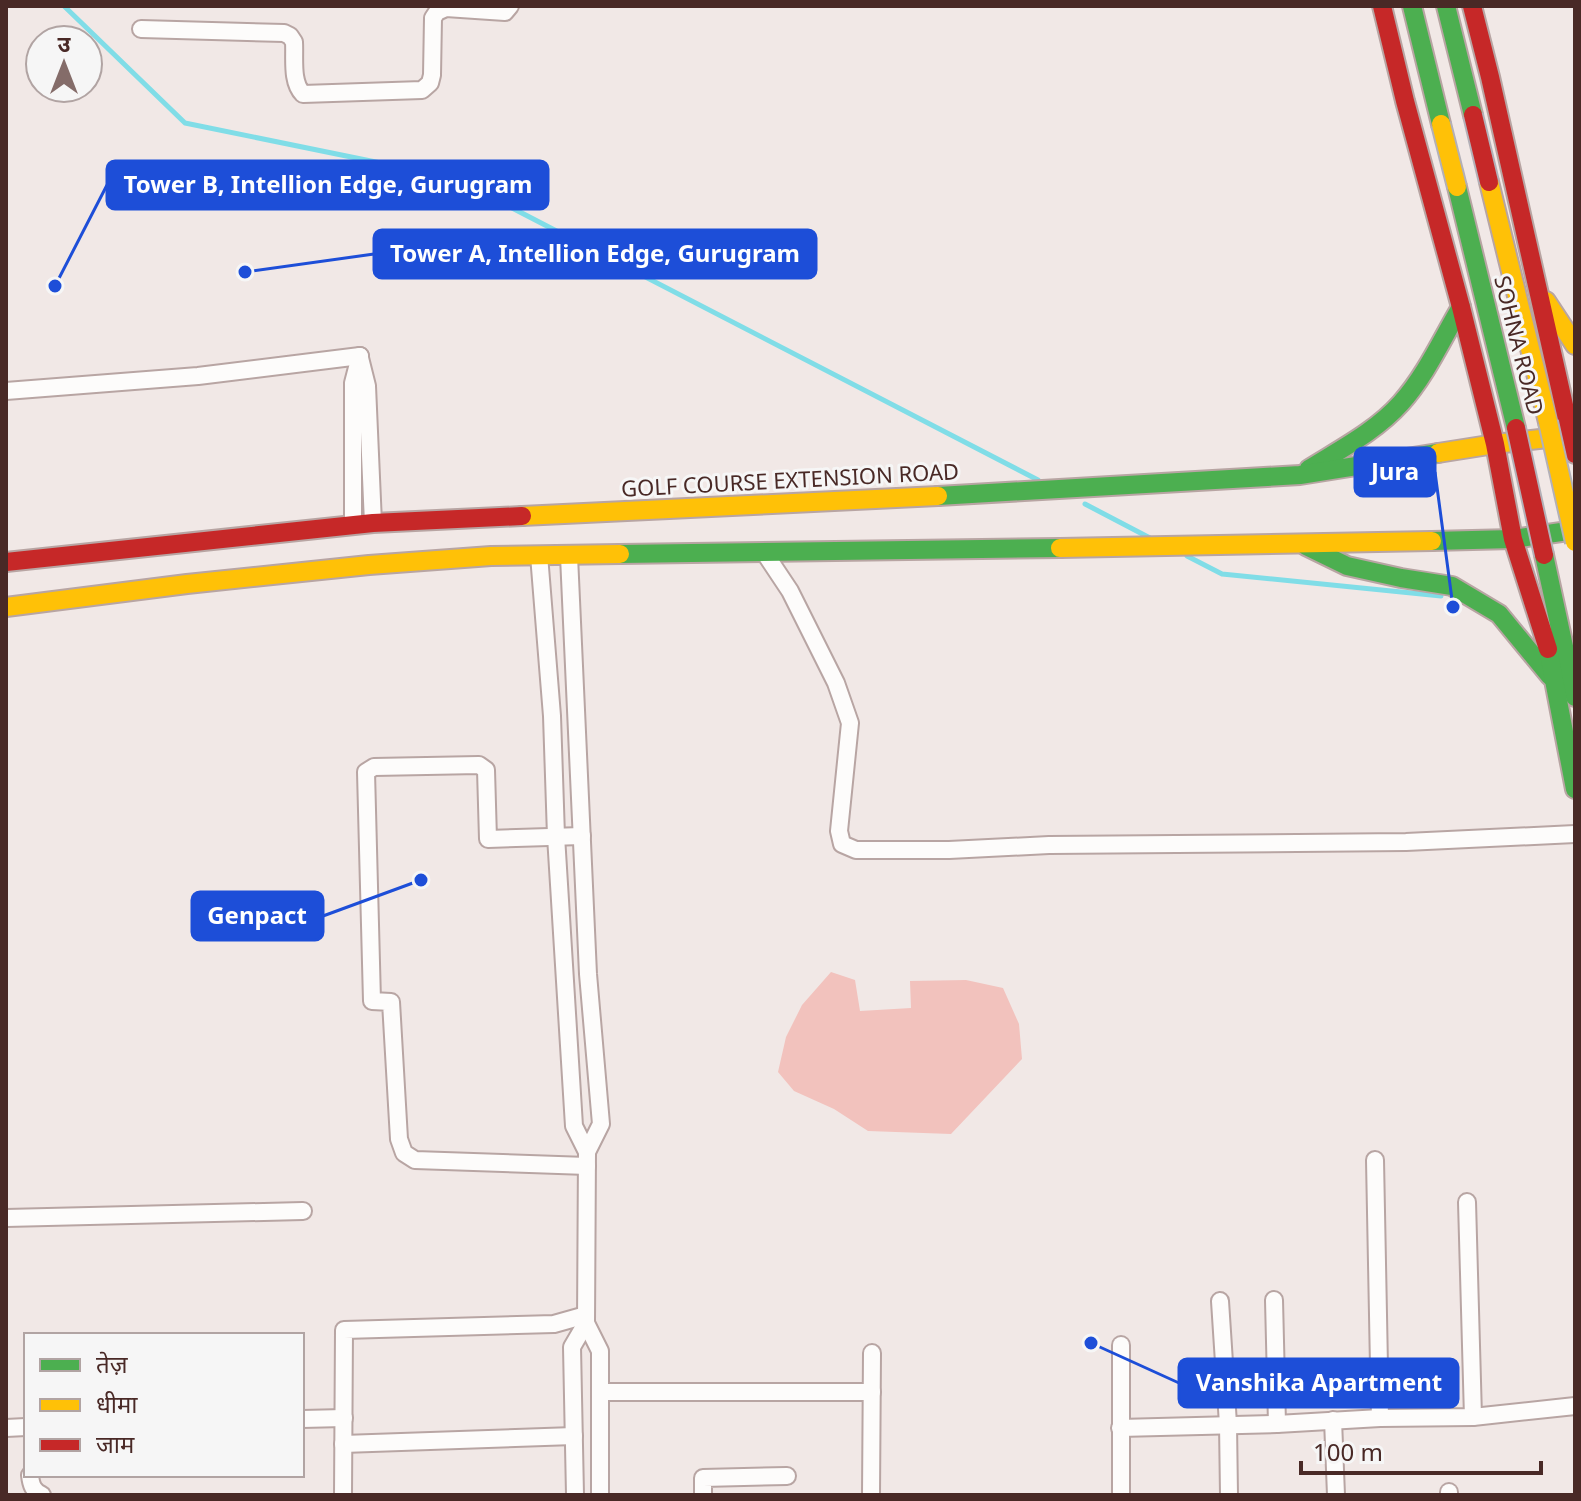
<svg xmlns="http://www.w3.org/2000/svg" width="1581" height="1501" font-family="'Noto Sans','Noto Sans Devanagari',sans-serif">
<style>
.green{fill:#f2c2bd}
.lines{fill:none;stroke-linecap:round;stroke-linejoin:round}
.stream{stroke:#80dde7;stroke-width:5}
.street-casing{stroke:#b8a5a3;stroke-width:20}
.fast-casing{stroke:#b8a5a3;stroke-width:22}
.slow-casing{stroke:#b8a5a3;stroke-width:22}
.jam-casing{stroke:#b8a5a3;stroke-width:22}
.street{stroke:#fdfcfb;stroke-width:16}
.fast{stroke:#4caf50;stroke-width:18}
.slow{stroke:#ffc107;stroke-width:18}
.jam{stroke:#c62828;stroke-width:18}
.slow-bridge-casing{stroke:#b3b0b7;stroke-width:22;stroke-linecap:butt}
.jam-bridge-casing{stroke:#b3b0b7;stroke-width:22;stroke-linecap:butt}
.slow-bridge{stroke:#ffc107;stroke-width:18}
.jam-bridge{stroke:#c62828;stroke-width:18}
.labels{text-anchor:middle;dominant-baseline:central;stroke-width:6;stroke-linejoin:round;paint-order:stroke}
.street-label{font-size:22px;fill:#492926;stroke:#f6f6f6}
.leader{fill:none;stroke:#1d4ed8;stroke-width:3}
.callout-dot{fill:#1d4ed8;stroke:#f6f6f6;stroke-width:3}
.callout{fill:#1d4ed8;stroke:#1d4ed8;stroke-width:3}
.callout-label{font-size:24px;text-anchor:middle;font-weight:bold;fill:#fff}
</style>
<rect width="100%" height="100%" fill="#f1e8e6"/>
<path class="green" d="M831,972l24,8 5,31 51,-3 -1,-27 56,-1 37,8 16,36 3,35 -71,75 -83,-3 -34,-22 -40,-18 -16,-19 8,-35 16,-32z"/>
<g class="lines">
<g class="stream">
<path d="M64,6l121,117 269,55 584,302"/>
<path d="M1085,504l65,34"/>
<path d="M1187,556l35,18 219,22"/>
</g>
<g class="street-casing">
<g id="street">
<path d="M141,29l143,4 6,3 4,6c1,16 -3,40 9,52l119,-4 8,-7 2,-8 1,-57 4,-6 9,-4 59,4 5,-6"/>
<path d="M360,358l7,28 6,137"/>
<path d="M6,391l192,-15 162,-20"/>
<path d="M353,526v-143l7,-27"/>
<path d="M764,552l26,39 46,92 14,40 -11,108 3,13 14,6h93l100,-5 357,-3 169,-8"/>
<path d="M539,555l13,161 4,120 18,290 13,26 -1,171 14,28v144"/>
<path d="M569,556l19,418 13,150 -14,28"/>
<path d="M582,836l-94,3 -2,-69 -7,-5 -105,2 -8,5 6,229 19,1 8,137 5,14 11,7 172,6"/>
<path d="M1375,1160l5,258"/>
<path d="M1467,1202l6,215"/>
<path d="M6,1218l297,-7"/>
<path d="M1274,1300l3,124"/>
<path d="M1220,1301l8,123 1,71"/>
<path d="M1121,1345v150"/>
<path d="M600,1392h272"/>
<path d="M302,1419l42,-1"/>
<path d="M1333,1420l3,75"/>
<path d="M6,1428l20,-1"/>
<path d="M1120,1428l157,-4 103,-6 93,-1 102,-11"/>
<path d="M343,1444l231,-8"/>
<path d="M30,1475c1,10 3,16 12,20"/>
<path d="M1449,1492v3"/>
<path d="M343,1495l1,-165 210,-6 32,-9"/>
<path d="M575,1495l-3,-148 14,-24"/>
<path d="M703,1495v-17l84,-2"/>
<path d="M871,1495l1,-142"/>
</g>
</g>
<g class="fast-casing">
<g id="fast">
<path d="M1412,6l29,118"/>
<path d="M1446,6l27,109"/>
<path d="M1457,187l59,241"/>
<path d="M1309,469c32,-20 67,-38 92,-66 25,-28 41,-64 60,-96"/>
<path d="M938,496l362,-21 138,-22"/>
<path d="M1432,541l81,-2 62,-9"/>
<path d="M1306,546l41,20 54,12 51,8 47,28 51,62"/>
<path d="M620,554l440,-6"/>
<path d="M1544,555l31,142"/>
<path d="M1548,649l27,140"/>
</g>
</g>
<g class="slow-casing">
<g id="slow">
<path d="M1489,182l59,240"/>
<path d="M1546,301l29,44"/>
<path d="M1438,453l57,-9 80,-9"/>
<path d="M522,516l416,-20"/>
<path d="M1060,548l372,-7"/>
<path d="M6,607l181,-23 182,-19 122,-9 129,-2"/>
</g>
</g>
<g class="jam-casing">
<g id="jam">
<path d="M1382,6l23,95 56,206 34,137 18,95 35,110"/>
<path d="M1472,6l18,71 85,377"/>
<path d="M6,562l367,-39 149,-7"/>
</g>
</g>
<use href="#street" class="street"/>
<use href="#fast" class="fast"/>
<use href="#slow" class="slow"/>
<use href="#jam" class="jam"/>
<g class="slow-bridge-casing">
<g id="slow-bridge">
<path d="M1441,124l16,63"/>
<path d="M1548,422l27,120"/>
</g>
</g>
<g class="jam-bridge-casing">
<g id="jam-bridge">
<path d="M1473,115l16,67"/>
<path d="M1516,428l28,127"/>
</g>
</g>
<use href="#slow-bridge" class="slow-bridge"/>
<use href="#jam-bridge" class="jam-bridge"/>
</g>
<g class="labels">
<g class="street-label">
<text transform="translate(1520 345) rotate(76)">SOHNA ROAD</text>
<text transform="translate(790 479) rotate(-3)">GOLF COURSE EXTENSION ROAD</text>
</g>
</g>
<path class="leader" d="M55 286L107 185M245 272L374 254M1453 607L1435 472M421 880L323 916M1091 1343L1179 1383"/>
<g class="callout-dot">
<circle cx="55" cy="286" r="8"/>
<circle cx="245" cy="272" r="8"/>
<circle cx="1453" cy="607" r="8"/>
<circle cx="421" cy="880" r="8"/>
<circle cx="1091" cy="1343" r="8"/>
</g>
<g class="callout">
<rect x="107" y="161" width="441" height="48" rx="8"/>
<rect x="374" y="230" width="442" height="48" rx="8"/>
<rect x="1355" y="448" width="80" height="48" rx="8"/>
<rect x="192" y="892" width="131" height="48" rx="8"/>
<rect x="1179" y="1359" width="279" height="48" rx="8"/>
</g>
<g class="callout-label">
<text x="328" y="193">Tower B, Intellion Edge, Gurugram</text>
<text x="595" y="262">Tower A, Intellion Edge, Gurugram</text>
<text x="1395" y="480">Jura</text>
<text x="257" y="924">Genpact</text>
<text x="1319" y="1391">Vanshika Apartment</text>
</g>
<rect width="1581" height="1501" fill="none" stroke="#492926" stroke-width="16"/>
<rect x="24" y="1333" width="280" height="144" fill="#f6f6f6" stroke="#b1a4a3" stroke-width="2"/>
<rect x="40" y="1359" width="40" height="12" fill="#4caf50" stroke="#b1a4a3" stroke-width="2"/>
<text x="96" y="1373" font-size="24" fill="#492926">तेज़</text>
<rect x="40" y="1399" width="40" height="12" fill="#ffc107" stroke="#b1a4a3" stroke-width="2"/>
<text x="96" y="1413" font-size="24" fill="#492926">धीमा</text>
<rect x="40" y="1439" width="40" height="12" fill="#c62828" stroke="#b1a4a3" stroke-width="2"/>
<text x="96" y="1453" font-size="24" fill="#492926">जाम</text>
<g transform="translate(64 64)"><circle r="38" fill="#f6f6f6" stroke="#b1a4a3" stroke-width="2"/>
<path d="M0-6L14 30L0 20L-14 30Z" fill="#846c69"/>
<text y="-12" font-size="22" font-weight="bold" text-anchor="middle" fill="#492926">उ</text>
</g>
<path d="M1301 1461v12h240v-12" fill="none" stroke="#492926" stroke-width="4"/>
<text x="1313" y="1461" font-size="24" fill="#492926" stroke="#f6f6f6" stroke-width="6" paint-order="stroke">100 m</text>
</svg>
